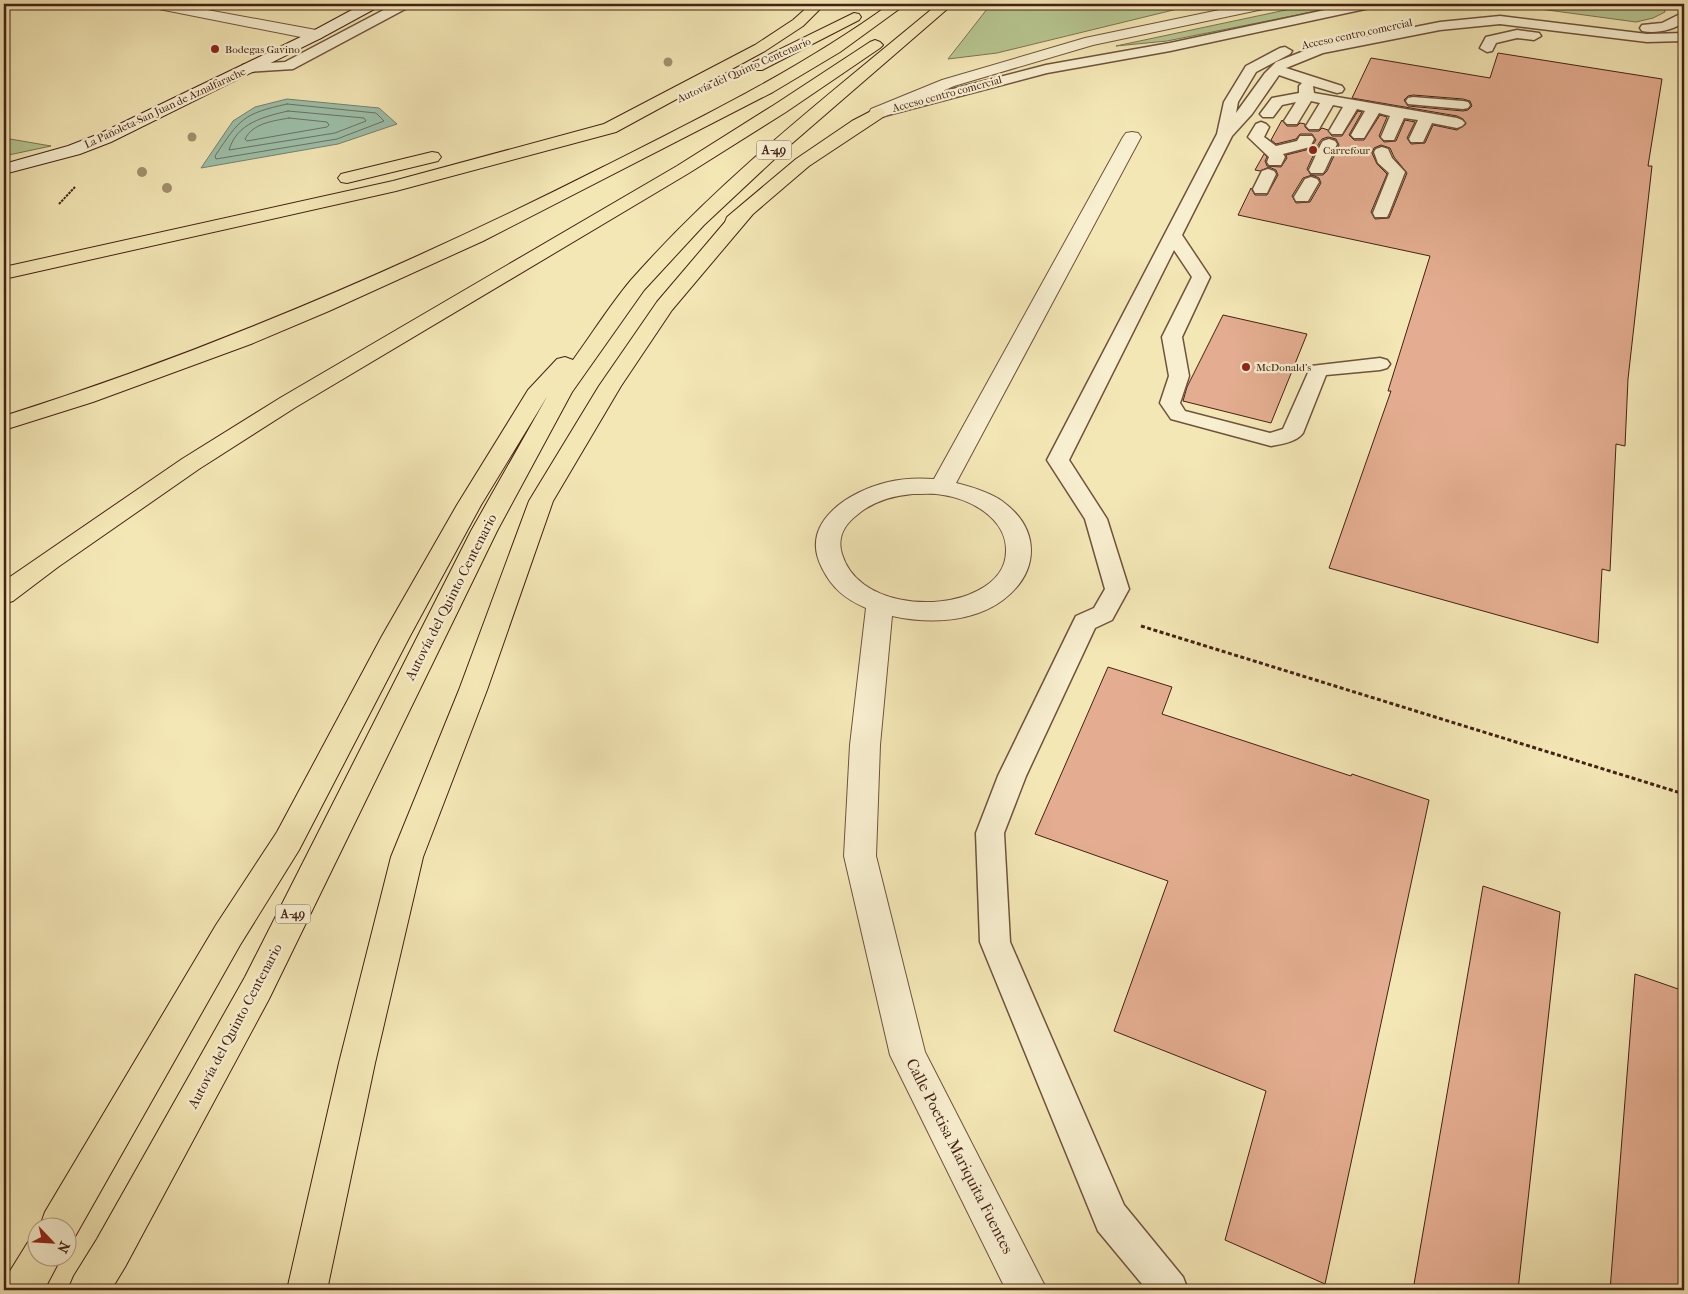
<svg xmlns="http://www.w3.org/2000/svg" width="1688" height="1294" font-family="'IM FELL French Canon',serif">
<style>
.green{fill:#b7c691;stroke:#7d7452}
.water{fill:#9cc0aa;stroke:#78816e}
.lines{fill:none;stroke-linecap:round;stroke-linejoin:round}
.shore{stroke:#70715f;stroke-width:1}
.building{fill:#e4ad91;stroke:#432214;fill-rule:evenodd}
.lane-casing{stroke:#6f533c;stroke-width:3}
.street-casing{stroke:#6f533c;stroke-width:2}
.secondary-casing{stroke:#432214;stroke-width:2}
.highway-casing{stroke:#432214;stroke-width:2}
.path-far1{stroke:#432214;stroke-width:2;stroke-dasharray:2.5 1;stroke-linecap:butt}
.path{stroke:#432214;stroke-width:3;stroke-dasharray:4 2.5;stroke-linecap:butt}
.lane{fill:#f8efd0;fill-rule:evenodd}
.street{fill:#f8efd0;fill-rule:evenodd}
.secondary{fill:#f8efd0;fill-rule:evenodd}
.highway{fill:#f4e7b6;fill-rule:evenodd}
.tree{fill:#a3916e}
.poi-dot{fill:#8f2418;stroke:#f8efd0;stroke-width:2}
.labels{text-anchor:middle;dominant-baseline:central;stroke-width:4.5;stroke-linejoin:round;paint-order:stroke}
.far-street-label{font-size:11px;fill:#432214;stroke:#f8efd0}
.far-poi-label{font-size:11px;fill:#432214;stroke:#f8efd0;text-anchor:start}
.shield{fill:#f8efd0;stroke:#79604c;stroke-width:1}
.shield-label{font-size:12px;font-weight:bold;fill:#432214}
.street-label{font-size:14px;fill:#432214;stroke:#f8efd0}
.near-street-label{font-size:16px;fill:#432214;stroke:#f8efd0}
</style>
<rect width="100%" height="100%" fill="#f4e7b6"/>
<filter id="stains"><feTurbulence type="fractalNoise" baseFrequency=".004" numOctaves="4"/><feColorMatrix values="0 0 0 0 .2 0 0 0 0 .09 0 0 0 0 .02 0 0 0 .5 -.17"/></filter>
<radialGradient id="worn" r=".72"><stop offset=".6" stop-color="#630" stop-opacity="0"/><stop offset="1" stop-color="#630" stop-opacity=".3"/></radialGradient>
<g class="green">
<path d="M991,4h207l-201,49 -49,6z"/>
<path d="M1314,4h38l-185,37 -51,5z"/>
<path d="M1503,4h161l1,8 -12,6 -17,4z"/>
<path d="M4,138l47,8 -47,10z"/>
</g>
<path class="water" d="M287,99l92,9 18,16 -59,20 -137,24 32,-47 22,-14z"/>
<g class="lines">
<g class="shore">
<path d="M287,104l89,9 8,8 -47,18 -121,20 -1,-3c25,-37 27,-42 72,-52z"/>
<path d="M288,111l76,7 2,3 -31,12 -106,17c8,-27 34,-33 59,-39z"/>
<path d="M289,118l38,4 2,3 -2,2 -80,14 -2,-2c8,-16 28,-18 44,-21z"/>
</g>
</g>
<g class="building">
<path d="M1498,53l164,26 -14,87h4l-24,213 -3,67 -9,-2 -6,127 -8,-2 -4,74 -269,-75 62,-177h-3l42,-135 -192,-41 13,-27 4,7h12l11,-20 -2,-5 -7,-3 -9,4 -5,-1 9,-16 3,3 -2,4 2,5 14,1 6,-9 -1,-3 24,-6 6,-9 -4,-6h-12l-4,5 -20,5 -5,-4 11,-20 5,6h10l3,-3 5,1v3l4,4h10l3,-3 6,2 4,6h10l16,-25 4,1 -13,23 5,5h10l16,-25 7,2 -8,19 5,6 12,-1 9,-21 10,2 -8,16 4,6 14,-1 8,-18 24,5 9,-6 -3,-5 -6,-3 -105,-18 19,-40 119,20zM1413,95l50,4 7,2 2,5 -4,4 -5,1 -55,-5 -4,-6 4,-4zM1328,137l8,2 3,6 -12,26 -4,4h-12l-4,-6 12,-26 3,-4zM1381,145l9,3 4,9 13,16 -18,45 -14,1 -4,-7 16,-38 -10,-10 -5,-11 2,-5zM1312,175l7,3 2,5 -11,19 -14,1 -4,-7 11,-18z"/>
<path d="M1223,315l84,19 -36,89 -88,-22 4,-14z"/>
<path d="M1108,667l64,20 -10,27 189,62 1,-2 77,26 -104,484 -100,-44 41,-149 -152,-60 54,-150 -133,-47z"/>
<path d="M1483,886l77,26 -42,378h-105z"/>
<path d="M1635,974l49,17v299h-74z"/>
</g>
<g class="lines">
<g class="lane-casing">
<g id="lane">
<path d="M395,4h16l-2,3 -116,62 -45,3 -5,-1 -2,-3 2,-3 5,-1 37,-2z"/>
<path d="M1353,4h24l-7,4 -200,43 -123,22 -163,43 -5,-2 -3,-3 3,-3 167,-43 124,-22z"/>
<path d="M1684,12v10c-11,8 -28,12 -42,9l-2,-3 2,-3 20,-2z"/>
<path d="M1500,16l147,18 37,-1v8l-37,1 -147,-18 -60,6 -117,23 -37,15 56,18 2,3 -2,3 -5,1 -24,-7 1,7 143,25 5,2 3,3 -3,3 -5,2 -25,-5 -9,19h-12l-2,-3 9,-19 -14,-2 -10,22h-10l-3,-3 9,-21 -11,-3 -15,25h-10l-3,-3 14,-24 -8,-2 -15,25h-10l-3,-3 14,-24 -10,-2 -14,24h-10l-3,-3 14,-23 -9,-2 -14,23h-10l-3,-3 12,-19 -14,3 -9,12h-10l-3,-3 12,-16 27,-5v-7l3,-3 -23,-8 -27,39 -20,22 -50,99 28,42 -28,60 7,39 -9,27 5,8 85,22 13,-4 28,-63 69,-8 7,2 3,4 -3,4 -7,2 -54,5 -23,58c-6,9 -22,11 -32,13l-100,-27 -11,-16 9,-27 -7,-39 30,-60 -18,-27 -105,210 38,59 22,70 -17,31 -17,8 -69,148 -22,57 6,109 114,263 59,72 5,13h-41l-49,-59 -118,-289 -4,-109 22,-57 75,-154 3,-6 18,-8 11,-19 -20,-70 -38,-59 170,-326 7,-32 22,-36 34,-18 5,-1 7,4 -2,3 -34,18 -18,30 -2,11 29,-40 11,-11 38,-15 126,-25z"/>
<path d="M1517,30l22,3 2,3 -7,4 -17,-2 -21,5 -4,8 -5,1 -7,-4 6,-11z"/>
<path d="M1413,97l50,4 5,1 2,3 -2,3 -5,1 -55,-5 -2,-3 2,-3z"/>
<path d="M1261,122l5,2 3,3 -5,10 12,9 21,-5 3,-5h12l2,3 -4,8 -27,7 2,3 -4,8h-12l-2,-3 2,-5 -21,-20 8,-13z"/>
<path d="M1329,139l6,2 2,3 -12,26 -2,3h-12l-2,-3 12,-26 2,-3z"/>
<path d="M1382,147l6,2 4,9 13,14 -16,41 -2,4h-12l-2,-4 16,-40 -11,-10 -4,-11 2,-3z"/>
<path d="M1268,169l6,2 2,3 -9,19h-12l-2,-4 9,-18z"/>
<path d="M1311,177l6,2 2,3 -11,19h-12l-2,-4 11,-18z"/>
</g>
</g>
<g class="street-casing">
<g id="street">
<path d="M147,4h28l141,26 5,2 3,3 -3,3 -5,2 -162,-32 -5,-1z"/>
<path d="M1248,4h27l-2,3 -5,1 -175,37 -139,41 -71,31h-12l-2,-4 2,-4 71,-29 143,-42z"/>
<path d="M1132,132l6,1 3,4 -185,346c16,4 33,9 46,18 39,28 38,71 1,99 -31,23 -75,24 -111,16l-12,129 -4,111 49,196 122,238h-41l-116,-235 -46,-199 6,-111 16,-137c-21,-9 -34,-20 -44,-40 -24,-46 28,-77 66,-86 16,-4 31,-4 46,-3l189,-342 3,-4zM913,494c10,0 21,-1 30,1 28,4 64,24 63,56 0,19 -13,32 -29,40 -40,21 -120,14 -135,-37 -5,-16 2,-29 15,-39 16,-14 35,-19 56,-21z"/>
</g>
</g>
<g class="secondary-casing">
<path id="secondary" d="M363,4h17l-2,3 -57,31 -210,104 -31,12 -76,20v-10l64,-18 31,-12 212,-102z"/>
</g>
<g class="highway-casing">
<g id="highway">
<path d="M811,4h14l-22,22 -38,25 -149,81 -220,59 -392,88v-12l389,-86 211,-57 151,-79 38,-25z"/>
<path d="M890,4h16l-66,48 -67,40 -290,149 -154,70 -78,33 -158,58 -89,28v-14c208,-66 405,-151 599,-249 99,-50 197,-98 287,-163z"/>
<path d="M938,4h15l-171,148 -78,73 -60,65 -72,102 -75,139 -228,468 -144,268 -14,23h-43l6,-14 23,-37 148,-262 226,-446 77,-136 -67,110 -71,131 -111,214 -59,95 -167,295 -5,2v-16h-28l5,-14 171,-287 61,-93 105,-196 75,-131 71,-115 29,-31 8,-2 8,3c19,-26 37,-55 58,-80 91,-103 201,-188 307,-276z"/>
<path d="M854,13l5,1 2,3 -2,3 -97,50h-12l-2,-3 2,-3z"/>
<path d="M875,40l5,2 3,3 -3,3 -94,64 -97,61 -393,234 -97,62 -141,98 -45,34 -9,3v-23l178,-122 98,-61 397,-232 97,-61 96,-63z"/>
<path d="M877,108l6,1 2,4 -2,4 -74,49 -56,48 -81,96 -51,76 -68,115 -66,189 -64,167 -48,206 -48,227h-40l52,-227 52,-206 68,-167 70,-189 70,-115 58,-84 68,-80 2,-5 69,-58 56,-38z"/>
<path d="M432,152l6,1 3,4 -3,4 -91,22 -6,-1 -3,-4 3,-4z"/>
<path d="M38,1238v18h24l-18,34h-40l3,-14 21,-34z"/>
</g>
</g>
<path class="path-far1" d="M59,204l16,-17"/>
<path class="path" d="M1141,626l543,168"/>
<use href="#lane" class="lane"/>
<use href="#street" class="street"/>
<use href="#secondary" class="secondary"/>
<use href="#highway" class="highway"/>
</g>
<g class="tree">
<circle cx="668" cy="62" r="4.5"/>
<circle cx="192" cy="137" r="4.5"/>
<circle cx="142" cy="172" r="5"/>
<circle cx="167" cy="188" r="5"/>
</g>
<g class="poi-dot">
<circle cx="215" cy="49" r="5"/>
<circle cx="1313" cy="150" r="5"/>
<circle cx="1246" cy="367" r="5"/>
</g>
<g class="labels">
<g class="far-street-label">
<text transform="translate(1357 34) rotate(-12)">Acceso centro comercial</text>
<text transform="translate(744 70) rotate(-24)">Autovía del Quinto Centenario</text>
<text transform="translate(947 94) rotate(-15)">Acceso centro comercial</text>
<text transform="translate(165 108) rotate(-25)">La Pañoleta-San Juan de Aznalfarache</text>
</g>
<g class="far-poi-label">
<text x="225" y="49">Bodegas Gavino</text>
<text x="1323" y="150">Carrefour</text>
<text x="1256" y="367">McDonald's</text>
</g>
<g class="shield">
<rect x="756.5" y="140.5" width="35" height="19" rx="4"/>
<rect x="275.5" y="904.5" width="35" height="19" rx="4"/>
</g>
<g class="shield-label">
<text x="774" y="150">A-49</text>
<text x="293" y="914">A-49</text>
</g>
<g class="street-label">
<text transform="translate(451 597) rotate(-63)">Autovía del Quinto Centenario</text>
<text transform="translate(235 1026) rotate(-62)">Autovía del Quinto Centenario</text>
</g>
<g class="near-street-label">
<text transform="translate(960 1156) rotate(63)">Calle Poetisa Mariquita Fuentes</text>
</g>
</g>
<rect width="1688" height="1294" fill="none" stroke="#f4e7b6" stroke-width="20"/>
<rect x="5" y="5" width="1678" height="1284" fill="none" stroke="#432214" stroke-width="2.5"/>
<rect x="10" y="10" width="1668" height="1274" fill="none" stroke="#432214"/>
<g transform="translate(52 1242) rotate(115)"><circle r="24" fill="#f8efd0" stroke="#b09d85"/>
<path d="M0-4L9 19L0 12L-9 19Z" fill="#8f2418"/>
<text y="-8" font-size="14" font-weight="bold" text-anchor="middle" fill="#432214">N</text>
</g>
<rect width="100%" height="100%" filter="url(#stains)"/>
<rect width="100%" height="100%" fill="url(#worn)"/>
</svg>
